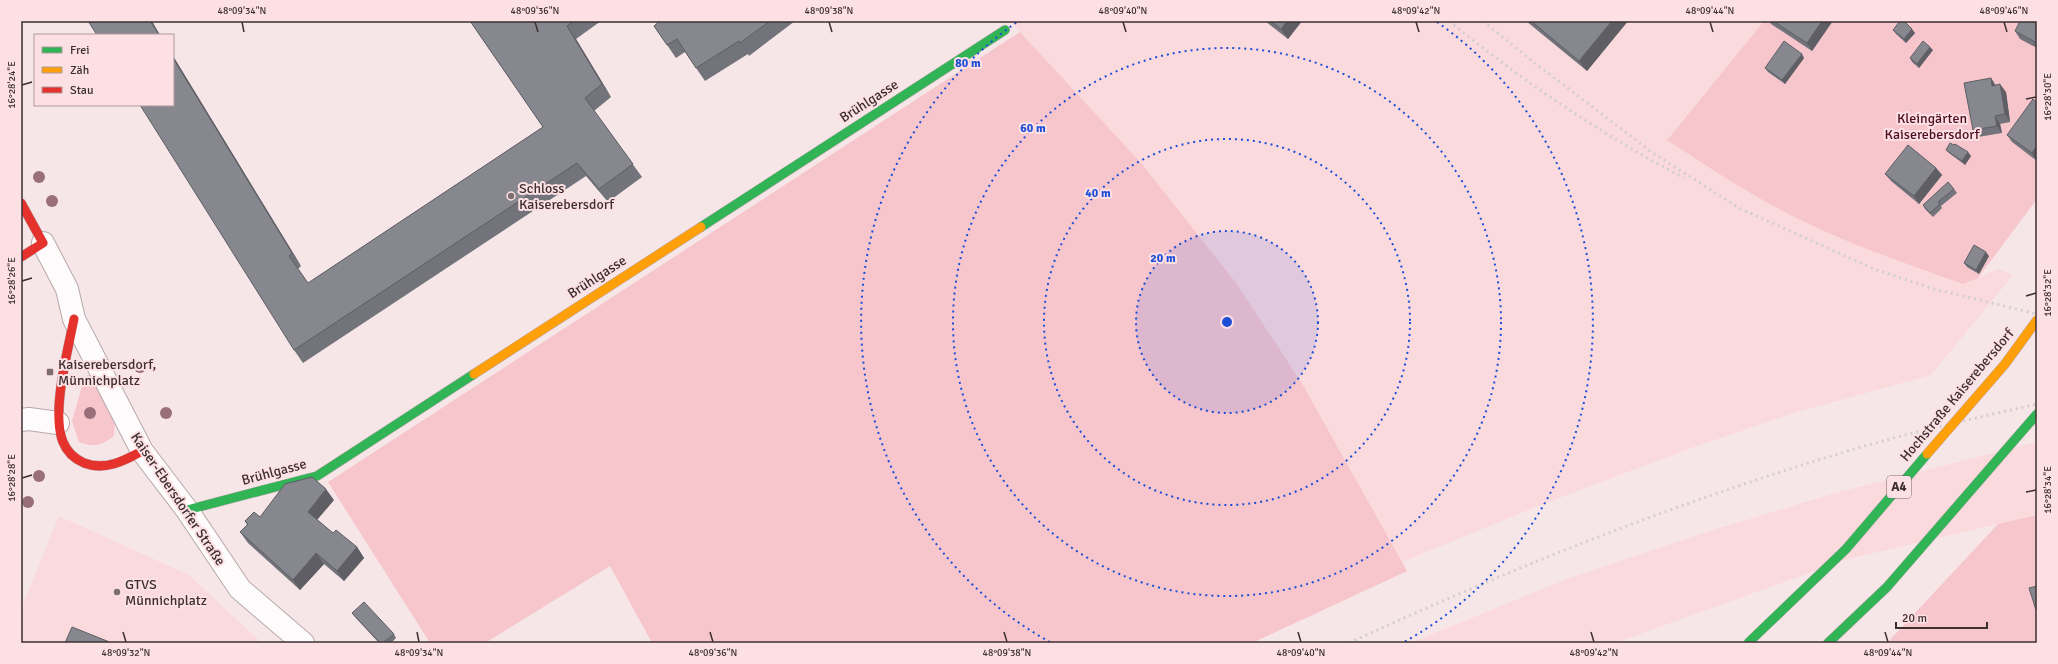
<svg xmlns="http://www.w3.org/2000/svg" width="2058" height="664" font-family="Signika,sans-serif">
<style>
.built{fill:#fbdade}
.green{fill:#f6c6cc}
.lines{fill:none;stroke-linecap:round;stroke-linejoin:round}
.street-casing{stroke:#b7a8aa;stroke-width:24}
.fast-casing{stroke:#b7a8aa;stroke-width:10}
.slow-casing{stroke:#b7a8aa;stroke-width:10}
.jam-casing{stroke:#b7a8aa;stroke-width:10}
.street{stroke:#fefbfc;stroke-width:22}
.fast{stroke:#30b455;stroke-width:9}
.slow{stroke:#ff9f0a;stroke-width:9}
.jam{stroke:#e5322d;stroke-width:9}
.rail{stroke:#d3cecf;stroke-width:3;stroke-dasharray:2 4;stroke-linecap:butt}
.fast-bridge-casing{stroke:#b7a8aa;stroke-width:10;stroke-linecap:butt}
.slow-bridge-casing{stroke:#b7a8aa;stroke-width:10;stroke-linecap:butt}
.fast-bridge{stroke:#30b455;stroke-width:9}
.slow-bridge{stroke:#ff9f0a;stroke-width:9}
.tree{fill:#996f79}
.wall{fill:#73747b}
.shaded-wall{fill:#5e5e64}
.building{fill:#86878f;stroke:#5e5e64}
.ticks{fill:none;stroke:#3c2f30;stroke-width:1.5}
.ring{fill:none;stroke:#1d4ed8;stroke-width:2;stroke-dasharray:2 4}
.poi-dot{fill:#7d6f70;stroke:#fde0e3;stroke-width:1.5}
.labels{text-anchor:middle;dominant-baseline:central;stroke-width:4;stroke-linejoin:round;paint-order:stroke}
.shield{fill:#fde0e3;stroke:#766466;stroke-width:1}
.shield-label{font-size:13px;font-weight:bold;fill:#3c2f30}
.street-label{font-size:14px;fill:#3c2f30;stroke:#fde0e3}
.park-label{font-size:14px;fill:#4c0d1e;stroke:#fde0e3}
.poi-label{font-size:14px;fill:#3c2f30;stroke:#fde0e3;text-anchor:start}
.centre{fill:#1d4ed8;stroke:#fde0e3;stroke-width:2}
.ring-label{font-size:12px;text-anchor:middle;font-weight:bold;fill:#1d4ed8;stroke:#fde0e3;stroke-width:4;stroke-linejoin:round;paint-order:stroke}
.neatline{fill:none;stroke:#3c2f30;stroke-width:1.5}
.ticks-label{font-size:10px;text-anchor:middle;fill:#3c2f30}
</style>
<rect width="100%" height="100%" fill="#f7e6e8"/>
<g class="built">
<path d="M1010,21h754l-97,118 173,98 51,21 72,26 35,-15 15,6 -82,100 -130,36 -107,36 -156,59 -136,56 -99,-177 -68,-102 -93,-119z"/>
<path d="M2037,442v73l-189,44 -233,84h-205l157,-64 139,-47 126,-38z"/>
<path d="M59,516l130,59 73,68h-241v-34z"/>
</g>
<g class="green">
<path d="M1764,21h273v178l-59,79 -15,6c-65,-23 -132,-46 -193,-80 -35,-19 -69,-42 -103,-64z"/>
<path d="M1020,32l122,132 94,119 67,102 104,186 -155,72h-600l-42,-77 -125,77h-55l-102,-161z"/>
<path d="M87,375l6,1 22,43 -1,17c-12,9 -20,12 -35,6l-7,-21 12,-42z"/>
<path d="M2037,515v128h-150l111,-119z"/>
</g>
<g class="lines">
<g class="street-casing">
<g id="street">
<path d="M43,243l24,46 7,30 68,132 45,59 53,79 63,54"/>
<path d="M21,420l8,-1 29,4"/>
</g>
</g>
<g class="fast-casing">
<g id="fast">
<path d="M701,227l304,-197"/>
<path d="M187,510l130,-34 157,-102"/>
<path d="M1828,643l59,-56 150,-173"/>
</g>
</g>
<g class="slow-casing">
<path id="slow" d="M474,374l227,-147"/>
</g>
<g class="jam-casing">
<g id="jam">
<path d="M21,203l22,40 -22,14"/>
<path d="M74,319c-6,31 -23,94 -11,123 4,10 12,17 21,21 21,8 40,-2 58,-12"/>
</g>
</g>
<use href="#street" class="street"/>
<use href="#fast" class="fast"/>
<use href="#slow" class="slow"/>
<use href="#jam" class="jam"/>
<g class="rail">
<path d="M1449,21c73,60 152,113 235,157"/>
<path d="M1483,21l53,43 117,89 86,55 135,61 60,20 103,25"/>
<path d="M1349,643c160,-74 324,-139 492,-190 65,-20 131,-34 196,-49"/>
</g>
<g class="fast-bridge-casing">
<path id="fast-bridge" d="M1748,643l98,-94 81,-95"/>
</g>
<g class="slow-bridge-casing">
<path id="slow-bridge" d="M1927,454l78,-90 32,-44"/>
</g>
<use href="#fast-bridge" class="fast-bridge"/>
<use href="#slow-bridge" class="slow-bridge"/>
</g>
<g class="tree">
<circle cx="39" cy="177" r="6"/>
<circle cx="52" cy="201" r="6"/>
<circle cx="140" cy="367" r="6"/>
<circle cx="90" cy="413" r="6"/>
<circle cx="166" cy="413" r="6"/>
<circle cx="39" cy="476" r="6"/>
<circle cx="28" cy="502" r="6"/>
</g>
<g class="wall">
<path d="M470,21h131l-25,18 35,58 -17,14 48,66 -34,25 -22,-26 -283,187 -9,-13 -121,-245v-49l128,210 -3,3 10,14 235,-156z"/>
<path d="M660,21h135l-46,35 -1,-2 -43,27 -20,-29 -9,6 -22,-32z"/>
<path d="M1265,21h37l-14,18z"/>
<path d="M1526,21h102l-41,50z"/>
<path d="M1769,21h62l1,1 -20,29 -41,-27z"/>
<path d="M2037,21v27l-17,-9 -5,-8z"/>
<path d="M1893,30l22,3 -9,10 -10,-9z"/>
<path d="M1933,50l-14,18 -7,-6 -2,-4z"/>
<path d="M1804,58l-19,26 -17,-12 -3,-4z"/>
<path d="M1991,78l4,7 11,7 4,30 -10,2 2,9 -24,4 -5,-7z"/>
<path d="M2037,103v58l-25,-19 -5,-7z"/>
<path d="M1946,150l25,6 -6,9 -16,-12z"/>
<path d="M1936,168l6,7 -23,29 -28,-23 -6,-7z"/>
<path d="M1954,189l3,4 -16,13 1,2 -9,9 -8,-8 -2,-4z"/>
<path d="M1989,256l-10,18 -12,-7 -3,-4z"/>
<path d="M334,500l-17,20 16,13 24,14 7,11 -20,23 -20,-17 -24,26 -52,-47 -8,-11 7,-7 -2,-4 15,-4z"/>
<path d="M352,613l42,21 2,4 -5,5h-12l-24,-26z"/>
</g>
<g class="shaded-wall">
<path d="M150,21h2l8,14h-1z"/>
<path d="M1287,21h15l-14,18 -7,-10z"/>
<path d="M1612,21h16l-41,50 -8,-10z"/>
<path d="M1822,21l10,1 -20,29 -5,-8z"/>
<path d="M567,26l9,13 35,58 -9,-13z"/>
<path d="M1912,29l3,4 -9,10 -2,-4z"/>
<path d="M1930,47l3,3 -14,18 -2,-4z"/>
<path d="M1802,54l2,4 -19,26 -3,-4z"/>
<path d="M173,56l128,210 -9,-13 -119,-195z"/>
<path d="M1991,78l5,8h-4z"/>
<path d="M2000,84l6,8 4,30 -5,-8z"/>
<path d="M1995,116l5,8 2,9 -5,-7z"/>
<path d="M2037,146v15l-5,-8z"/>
<path d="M1968,152l3,4 -6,9 -3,-4z"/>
<path d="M1936,168l6,7 -23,29 -5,-8z"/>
<path d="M1986,252l3,4 -10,18 -3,-4z"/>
<path d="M326,489l8,11 -19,22 -7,-10z"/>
<path d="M357,547l7,11 -20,23 -7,-10z"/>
<path d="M316,553l8,11 -24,26 -7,-10z"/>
</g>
<g class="building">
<path d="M88,21h62l9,14h-62z"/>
<path d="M470,21h104l-7,5 35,58 -17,14 48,66 -34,25 -22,-26 -283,187 -154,-245h33v-47l119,195 -3,3 19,27 235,-156z"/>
<path d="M660,21h110l-30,22 -1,-2 -43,27 -19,-29 -10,6 -13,-19z"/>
<path d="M1271,21h16l-6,8z"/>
<path d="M1531,21h81l-33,40z"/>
<path d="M1773,21h49l-15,22z"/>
<path d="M1900,21h4l8,8 -8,10 -11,-9z"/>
<path d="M2020,21h17v22l-22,-12z"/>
<path d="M1784,41l18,13 -20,26 -17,-12z"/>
<path d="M1923,41l7,6 -13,17 -7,-6z"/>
<path d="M1991,78l1,8 8,-2 5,30 -10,2 2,10 -24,4 -9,-47z"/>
<path d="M2033,99l4,4v43l-5,7 -25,-18z"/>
<path d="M1950,143l4,2 1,-1 13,8 -6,9 -16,-11z"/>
<path d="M1908,145l28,23 -22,28 -29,-22z"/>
<path d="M1948,182l6,7 -16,13 2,2 -10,9 -7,-8z"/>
<path d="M1974,245l12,7 -10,18 -12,-7z"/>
<path d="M312,477l14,12 -18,23 25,21 3,-3 21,17 -20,24 -21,-18 -23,27 -53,-48 8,-8 -3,-3 9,-9 6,5 25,-33z"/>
<path d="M2037,586v23l-1,1 -7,-22z"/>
<path d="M364,602l30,32 -11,9h-3l-28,-30z"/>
<path d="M72,627l40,16h-47z"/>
</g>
<path class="ticks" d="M242,22l2,10M535,22l3,10M829,22l3,10M1123,22l3,10M1416,22l3,10M1710,22l3,10M2004,22l3,10M22,85l10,-3M2026,99l10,-2M22,281l10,-3M2026,296l10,-3M22,478l10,-3M2026,492l10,-2M123,632l3,10M417,632l2,10M710,632l3,10M1004,632l3,10M1298,632l3,10M1591,632l3,10M1885,632l3,10"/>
<circle cx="1227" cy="322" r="91" fill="#1d4ed8" fill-opacity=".12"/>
<g class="ring">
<circle cx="1227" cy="322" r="91"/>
<circle cx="1227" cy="322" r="183"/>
<circle cx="1227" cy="322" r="274"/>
<path d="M1050 642A366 366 0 0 1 1017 22M1437 22A366 366 0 0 1 1404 642"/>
</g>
<g class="poi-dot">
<circle cx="511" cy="196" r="4"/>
<rect x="46" y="368" width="8" height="8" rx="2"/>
<circle cx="117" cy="592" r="4"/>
</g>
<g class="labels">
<rect class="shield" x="1887" y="476" width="24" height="22" rx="3"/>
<g class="shield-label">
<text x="1899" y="487">A4</text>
</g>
<g class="street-label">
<text transform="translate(869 101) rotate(-33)">Brühlgasse</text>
<text transform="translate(597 277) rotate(-33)">Brühlgasse</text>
<text transform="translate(1957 395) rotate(-50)">Hochstraße Kaiserebersdorf</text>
<text transform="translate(274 472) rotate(-15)">Brühlgasse</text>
<text transform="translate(178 499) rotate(56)">Kaiser-Ebersdorfer Straße</text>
</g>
<g class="park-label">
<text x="1932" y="118">Kleingärten<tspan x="1932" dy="16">Kaiserebersdorf</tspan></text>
</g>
<g class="poi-label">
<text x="519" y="188">Schloss<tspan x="519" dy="16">Kaiserebersdorf</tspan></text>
<text x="58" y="364">Kaiserebersdorf,<tspan x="58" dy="16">Münnichplatz</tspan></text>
<text x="125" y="584">GTVS<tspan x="125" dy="16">Münnichplatz</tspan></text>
</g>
</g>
<circle cx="1227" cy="322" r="6" class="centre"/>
<g class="ring-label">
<text x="968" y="67">80 m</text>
<text x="1033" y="132">60 m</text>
<text x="1098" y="197">40 m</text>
<text x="1163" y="262">20 m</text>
</g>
<rect width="2058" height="664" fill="none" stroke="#fde0e3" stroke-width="44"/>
<rect x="34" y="34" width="140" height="72" fill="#fde0e3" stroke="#b0999b"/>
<rect x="42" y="47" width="20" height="6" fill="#30b455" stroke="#b0999b"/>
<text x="70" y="54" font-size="12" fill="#3c2f30">Frei</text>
<rect x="42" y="67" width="20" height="6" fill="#ff9f0a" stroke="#b0999b"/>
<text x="70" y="74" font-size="12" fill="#3c2f30">Zäh</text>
<rect x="42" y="87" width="20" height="6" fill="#e5322d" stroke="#b0999b"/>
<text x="70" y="94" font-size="12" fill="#3c2f30">Stau</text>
<path d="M1896 622v6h91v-6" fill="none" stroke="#3c2f30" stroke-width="2"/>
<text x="1902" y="622" font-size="12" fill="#3c2f30" stroke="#fde0e3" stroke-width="3" paint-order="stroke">20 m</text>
<rect x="22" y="22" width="2014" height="620" class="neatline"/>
<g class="ticks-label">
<text x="242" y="14">48°09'34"N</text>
<text x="535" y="14">48°09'36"N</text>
<text x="829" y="14">48°09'38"N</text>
<text x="1123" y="14">48°09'40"N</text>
<text x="1416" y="14">48°09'42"N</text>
<text x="1710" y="14">48°09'44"N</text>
<text x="2004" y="14">48°09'46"N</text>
<text transform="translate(11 85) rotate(-90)" y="4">16°28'24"E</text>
<text transform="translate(2047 97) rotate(-90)" y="4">16°28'30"E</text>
<text transform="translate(11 281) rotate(-90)" y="4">16°28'26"E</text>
<text transform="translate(2047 293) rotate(-90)" y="4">16°28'32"E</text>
<text transform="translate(11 478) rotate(-90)" y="4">16°28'28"E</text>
<text transform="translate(2047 490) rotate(-90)" y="4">16°28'34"E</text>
<text x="126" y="656">48°09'32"N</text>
<text x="419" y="656">48°09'34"N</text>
<text x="713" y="656">48°09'36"N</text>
<text x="1007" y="656">48°09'38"N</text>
<text x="1301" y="656">48°09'40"N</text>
<text x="1594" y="656">48°09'42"N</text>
<text x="1888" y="656">48°09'44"N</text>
</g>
</svg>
